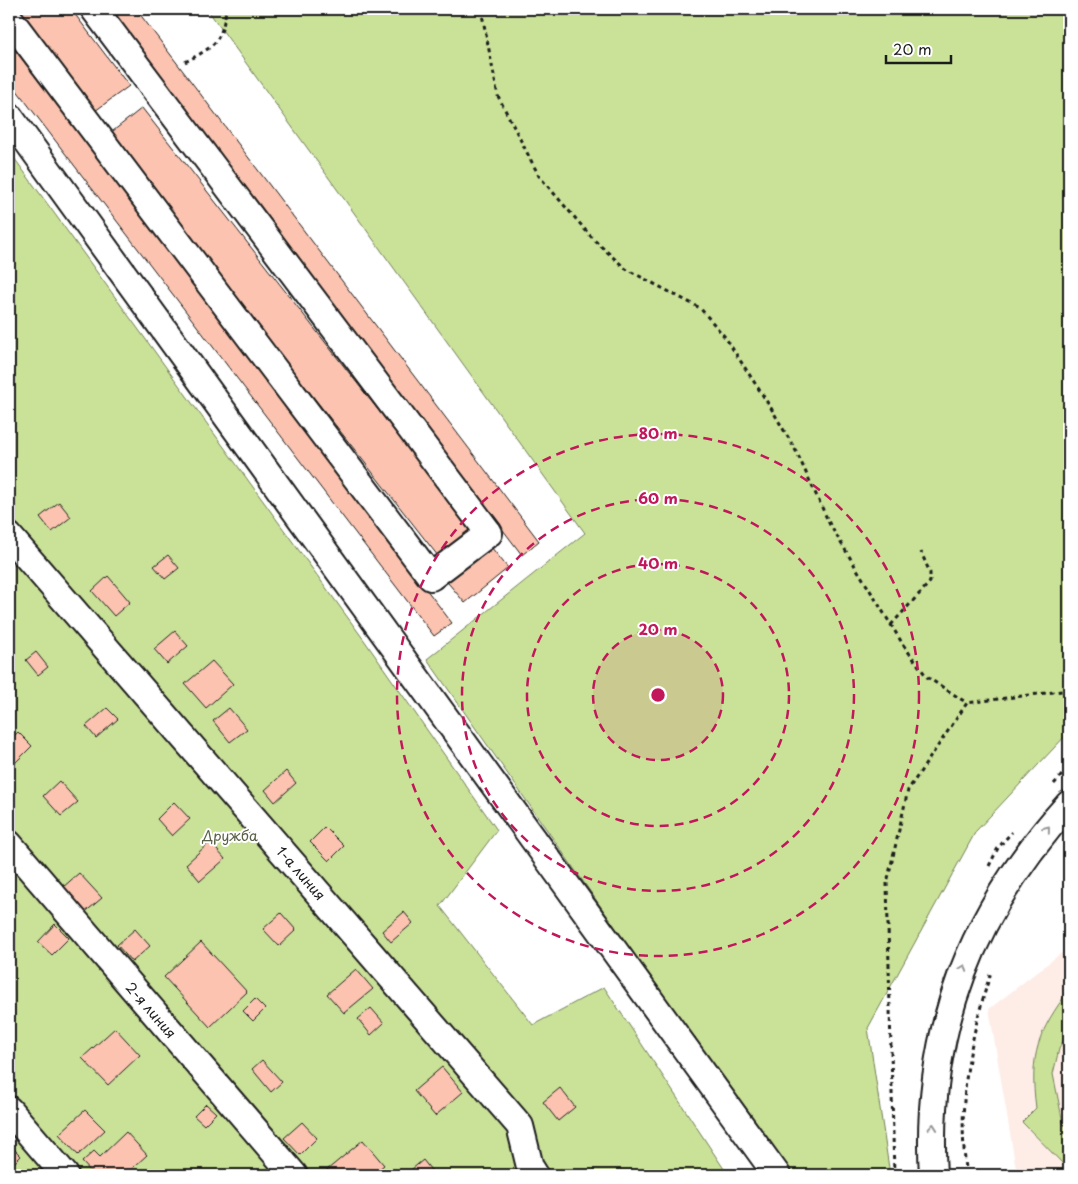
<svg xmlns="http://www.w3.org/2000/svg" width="1078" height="1184" font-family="'Playpen Sans',sans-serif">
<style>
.built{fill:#feede7}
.green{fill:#cae298;stroke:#737f5a}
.building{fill:#fcc4b0;stroke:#1c1c1c}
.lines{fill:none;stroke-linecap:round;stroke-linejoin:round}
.minor-casing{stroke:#1c1c1c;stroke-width:30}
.path{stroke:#1c1c1c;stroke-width:3;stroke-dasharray:4 4;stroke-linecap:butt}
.minor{stroke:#fff;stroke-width:26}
.oneway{stroke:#999}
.ring{fill:none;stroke:#c2185b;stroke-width:2.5;stroke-dasharray:9 6}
.labels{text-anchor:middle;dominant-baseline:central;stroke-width:4;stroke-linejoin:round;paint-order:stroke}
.park-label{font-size:14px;fill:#596147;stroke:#fff}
.street-label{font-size:14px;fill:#1c1c1c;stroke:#fff}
.centre{fill:#c2185b;stroke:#fff;stroke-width:2.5}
.ring-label{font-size:15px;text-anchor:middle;font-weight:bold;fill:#c2185b;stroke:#fff;stroke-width:4;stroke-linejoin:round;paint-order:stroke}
</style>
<rect width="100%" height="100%" fill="#fff"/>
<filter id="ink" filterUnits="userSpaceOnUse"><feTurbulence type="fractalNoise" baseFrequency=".02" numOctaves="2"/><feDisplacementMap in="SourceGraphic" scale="10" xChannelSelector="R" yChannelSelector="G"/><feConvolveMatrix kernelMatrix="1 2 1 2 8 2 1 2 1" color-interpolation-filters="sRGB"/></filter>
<g filter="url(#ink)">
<path class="built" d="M1069,947v228h-52l-28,-166z"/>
<g class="green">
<path d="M207,9h862v723l-93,99 -108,197 22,147h-101l-362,-516 158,-126z"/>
<path d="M9,151l355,489 133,190 -57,76 93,119 71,-38 124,188h-719z"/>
<path d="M1069,990v38l-10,21 -6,25 10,49 6,8v39l-47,-48 14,-14c-7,-53 2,-76 33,-118z"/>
</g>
<g class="building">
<path d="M18,9h53l58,77 -34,25z"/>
<path d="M108,9h28l403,532 -17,14z"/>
<path d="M9,42l443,581 -18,13 -425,-556z"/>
<path d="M142,108l330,422 -34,26 -330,-421z"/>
<path d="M59,502l12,15 -19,15 -12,-15z"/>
<path d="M487,542l21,26 -43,35 -22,-26z"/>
<path d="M168,555l11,13 -14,11 -11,-13z"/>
<path d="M108,576l22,26 -16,14 -22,-25z"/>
<path d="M175,631l13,15 -21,18 -13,-15z"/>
<path d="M36,652l12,15 -10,8 -12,-15z"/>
<path d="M212,661l21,23 -27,24 -21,-24z"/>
<path d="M107,708l11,11 -22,19 -10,-12z"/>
<path d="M229,708l18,21 -17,13 -17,-21z"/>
<path d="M18,732l14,14 -18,18 -5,-6v-17z"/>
<path d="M286,771l10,12 -21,19 -10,-12z"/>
<path d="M59,781l19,21 -17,14 -18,-20z"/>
<path d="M174,802l16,17 -18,17 -15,-17z"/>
<path d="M325,827l19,19 -15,15 -19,-19z"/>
<path d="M210,842l15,17 -25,22 -14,-17z"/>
<path d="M79,873l23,25 -19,16 -22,-25z"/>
<path d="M404,912l9,11 -22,19 -9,-11z"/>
<path d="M281,913l15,17 -17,16 -16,-17z"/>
<path d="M55,924l14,14 -17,17 -14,-13z"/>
<path d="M135,929l15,17 -18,16 -15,-17z"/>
<path d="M201,942l46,50 -37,35 -46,-50z"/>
<path d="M356,969l17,20 -29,24 -17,-19z"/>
<path d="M255,999l10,10 -12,12 -10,-10z"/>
<path d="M371,1008l13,15 -13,12 -13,-16z"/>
<path d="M115,1028l25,27 -32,30 -26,-27z"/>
<path d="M262,1060l20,22 -11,10 -19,-23z"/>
<path d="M442,1067l21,25 -28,24 -21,-25z"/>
<path d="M560,1088l15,19 -17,14 -15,-19z"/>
<path d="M206,1104l10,9 -12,12 -10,-9z"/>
<path d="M85,1110l20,20 -27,25 -19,-21z"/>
<path d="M302,1122l15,16 -17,17 -16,-17z"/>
<path d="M126,1132l21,23 -22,20h-5l-4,-4 -5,4h-17l-12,-13 12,-11 6,6z"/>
<path d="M363,1140l21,25 -12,10h-51z"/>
<path d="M9,1144l12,12 -12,12z"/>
<path d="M423,1160l12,15h-28l-1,-1z"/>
</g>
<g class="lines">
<g class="minor-casing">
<g id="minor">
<path d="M9,18l422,559 58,-44 -395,-524"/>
<path d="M9,116l768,1059"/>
<path d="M9,536l511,590 10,41 5,8"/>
<path d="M9,844l285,331"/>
<path d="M9,1110l56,65"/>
<path d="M933,1175c-9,-145 40,-265 136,-371"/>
</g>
</g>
<g class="path">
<path d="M481,9l17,87 41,80 55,64 32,29 74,39 25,29 46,71 25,43 34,74 74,121 23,31 40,26"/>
<path d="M185,62c29,-15 37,-20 41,-53"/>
<path d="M891,625l39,-43v-9l-9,-21"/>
<path d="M1054,784l15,-17"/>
<path d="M989,866l9,-18 14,-16"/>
<path d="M894,1175l-7,-292 21,-93 59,-87 102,-13"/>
<path d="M967,1175c-11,-69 3,-137 24,-203"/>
</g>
<use href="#minor" class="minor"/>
</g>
<defs><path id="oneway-chevron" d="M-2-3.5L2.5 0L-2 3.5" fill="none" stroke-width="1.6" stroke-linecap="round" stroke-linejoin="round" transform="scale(1.25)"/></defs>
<g class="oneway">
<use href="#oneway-chevron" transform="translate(1047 829) rotate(-51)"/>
<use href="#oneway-chevron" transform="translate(964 968) rotate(-69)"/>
<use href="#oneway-chevron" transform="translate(933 1127) rotate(-85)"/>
</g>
</g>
<circle cx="658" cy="695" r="65" fill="#c2185b" fill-opacity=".12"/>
<g class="ring">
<circle cx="658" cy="695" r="65"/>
<circle cx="658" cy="695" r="131"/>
<circle cx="658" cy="695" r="196"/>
<circle cx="658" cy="695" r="261"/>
</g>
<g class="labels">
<g class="park-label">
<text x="230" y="835">Дружба</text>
</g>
<g class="street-label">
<text transform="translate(301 873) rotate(49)">1-а линия</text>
<text transform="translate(151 1010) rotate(49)">2-я линия</text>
</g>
</g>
<circle cx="658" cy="695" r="8" class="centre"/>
<g class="ring-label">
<text x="658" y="439">80 m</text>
<text x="658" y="504">60 m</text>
<text x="658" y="569">40 m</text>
<text x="658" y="635">20 m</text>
</g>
<rect width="1078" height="1184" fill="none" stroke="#fff" stroke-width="30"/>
<rect x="15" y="15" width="1048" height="1154" fill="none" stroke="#1c1c1c" stroke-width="2" filter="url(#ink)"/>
<path d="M886 55v8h65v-8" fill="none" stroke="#1c1c1c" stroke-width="2.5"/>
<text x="893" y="55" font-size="15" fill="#1c1c1c" stroke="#ffffff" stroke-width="4" paint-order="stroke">20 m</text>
</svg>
